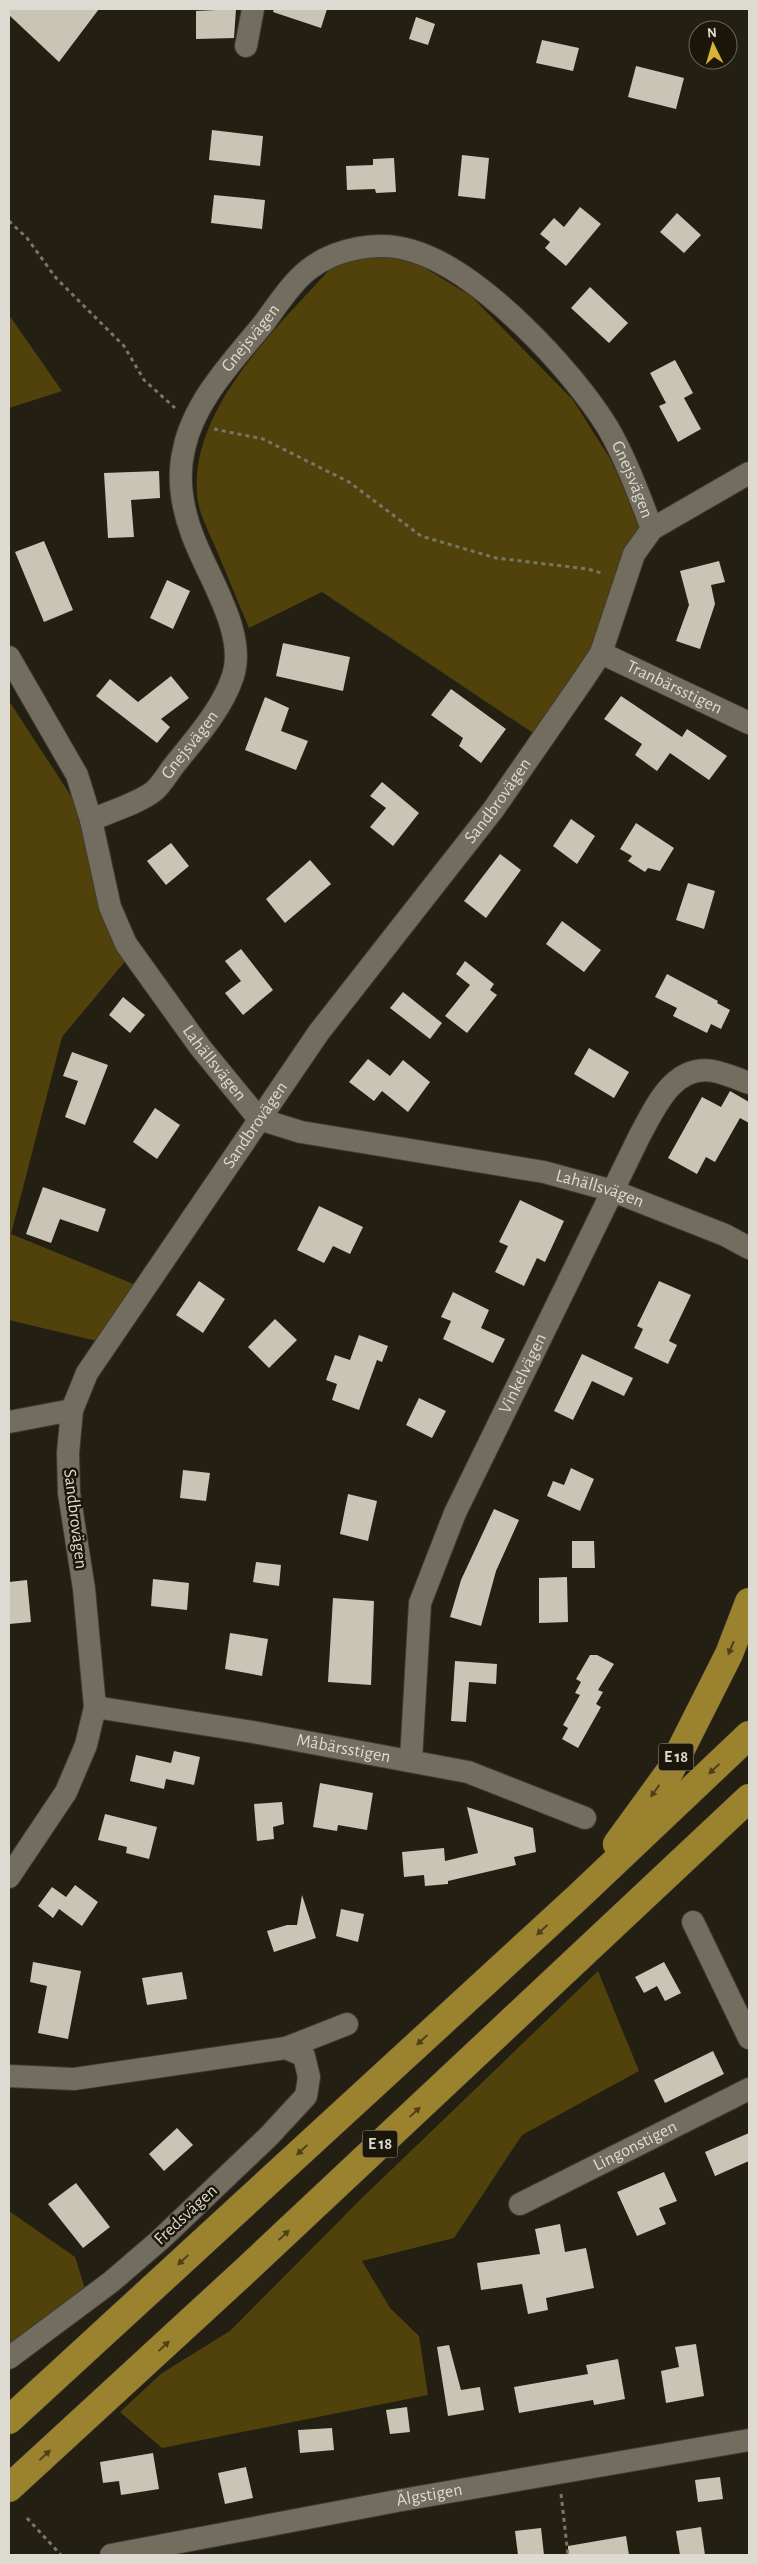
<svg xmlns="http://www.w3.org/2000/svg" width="758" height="2564" font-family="'Alegreya Sans',sans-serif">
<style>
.green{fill:#51420b}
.building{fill:#cac4b4}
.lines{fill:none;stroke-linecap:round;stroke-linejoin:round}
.minor-casing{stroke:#3f3b33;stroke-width:24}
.highway-casing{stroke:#3f3b33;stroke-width:29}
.path{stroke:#78756a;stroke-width:3;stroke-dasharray:4 4;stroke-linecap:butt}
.minor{stroke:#726d5f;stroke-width:22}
.highway{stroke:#9b822f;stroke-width:28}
.oneway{fill:#4e4119}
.labels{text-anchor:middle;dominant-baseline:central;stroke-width:5;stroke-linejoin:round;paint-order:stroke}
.shield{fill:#1a160a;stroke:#a29f95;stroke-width:1}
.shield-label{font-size:16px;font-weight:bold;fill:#dcdad1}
.street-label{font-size:18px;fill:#dcdad1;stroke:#1a160a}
</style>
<rect width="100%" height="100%" fill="#231f13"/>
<g class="green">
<path d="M402,254l69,42 102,104 38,60 31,63 -57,145 -52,65 -211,-141 -73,36c-12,-28 -23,-56 -35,-84 -7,-15 -16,-34 -17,-50 -7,-90 89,-175 144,-237z"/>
<path d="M9,315l53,76 -53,17z"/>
<path d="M9,701l68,104 50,154 -65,78 -51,197 125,51 -35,57 -92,-22z"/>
<path d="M598,1971l41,100 -117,64 -68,103 -92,23 28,47 29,28 9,59 -266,53 -42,-36 42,-39 68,-42 132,-133z"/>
<path d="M9,2211l66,46 12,38 -78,53z"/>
</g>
<g class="building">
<path d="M9,9h90l-40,53 -50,-47z"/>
<path d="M236,9l-2,29 -38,1v-28z"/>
<path d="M274,9h53l-6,19 -48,-16z"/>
<path d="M416,17l19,7 -7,21 -19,-6z"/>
<path d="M542,40l37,8 -6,23 -37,-8z"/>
<path d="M636,66l48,12 -8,31 -48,-12z"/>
<path d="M212,130l51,6 -3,30 -51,-6z"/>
<path d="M462,155l27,3 -4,41 -27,-3z"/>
<path d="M394,158l2,34 -20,1 -1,-4 -28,1 -1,-24 27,-1v-6z"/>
<path d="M214,195l51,5 -3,29 -51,-6z"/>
<path d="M580,207l21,17 -35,42 -21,-18 5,-6 -10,-8 14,-16 10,9z"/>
<path d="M677,213l24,22 -17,18 -24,-21z"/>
<path d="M590,287l38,36 -19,20 -38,-35z"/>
<path d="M675,360l18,33 -9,5 17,31 -23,13 -19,-36 7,-3 -16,-30z"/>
<path d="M159,471l1,27 -29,2 3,37 -26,1 -4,-65z"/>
<path d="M44,541l29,69 -29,12 -29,-70z"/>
<path d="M719,561l6,21 -14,3 4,19 -15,45 -24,-8 13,-36 -9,-34z"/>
<path d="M167,580l23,11 -17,38 -23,-11z"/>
<path d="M283,643l67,14 -7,34 -67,-15z"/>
<path d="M171,676l18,22 -28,21 9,8 -13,16 -61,-47 14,-17 28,23z"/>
<path d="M451,689l55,40 -25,34 -22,-17 4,-8 -32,-23z"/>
<path d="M621,696l61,41 5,-8 40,27 -18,24 -39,-27 -13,18 -22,-16 7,-11 -38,-25z"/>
<path d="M265,697l24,11 -8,23 27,10 -12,29 -51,-20z"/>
<path d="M382,782l37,31 -26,33 -23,-19 16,-19 -16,-12z"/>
<path d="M571,819l24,17 -18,28 -24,-18z"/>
<path d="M636,823l38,25 -14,23 -12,-3 -3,4 -17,-11 4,-5 -12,-7z"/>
<path d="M171,843l18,23 -23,19 -19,-24z"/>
<path d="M500,854l21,16 -35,48 -22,-17z"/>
<path d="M310,860l21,24 -46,39 -19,-24z"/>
<path d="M688,883l27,8 -11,38 -28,-9z"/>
<path d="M562,921l39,29 -17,22 -38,-28z"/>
<path d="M241,949l32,41 -30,25 -18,-22 16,-12 -16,-20z"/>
<path d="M465,961l29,23 -4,6 7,5 -30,38 -22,-17 25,-31 -14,-11z"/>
<path d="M667,974l51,27 -1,2 13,7 -9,19 -10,-5 -4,9 -34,-17 4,-8 -22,-11z"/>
<path d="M403,992l39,31 -12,16 -40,-31z"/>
<path d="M123,997l22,18 -15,18 -21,-18z"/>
<path d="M589,1048l40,24 -15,26 -40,-24z"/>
<path d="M72,1052l36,13 -23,60 -20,-8 13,-36 -15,-5z"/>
<path d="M368,1059l22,17 13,-16 27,22 -22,30 -26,-21 -8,10 -25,-19z"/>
<path d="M730,1091l19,11v21l-9,-5 -25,44 -9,-5 -9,17 -29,-16 34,-61 19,10z"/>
<path d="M155,1108l25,17 -23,34 -24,-17z"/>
<path d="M43,1187l63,22 -8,23 -38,-13 -9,24 -25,-9z"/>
<path d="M520,1200l44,21 -19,41 -8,-4 -13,28 -29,-14 13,-26 -9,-4z"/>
<path d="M319,1206l44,21 -13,27 -17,-8 -9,17 -27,-13z"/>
<path d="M199,1281l26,18 -22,34 -27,-18z"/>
<path d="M659,1281l32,14 -22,46 8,4 -9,19 -34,-16 9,-19 -6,-3z"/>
<path d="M453,1292l36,18 -8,18 24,11 -12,24 -50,-24 8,-18 -10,-4z"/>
<path d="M275,1319l22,21 -28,28 -21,-21z"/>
<path d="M359,1335l29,11 -6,16 -5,-2 -18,50 -27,-10 5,-16 -11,-4 9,-25 15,5z"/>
<path d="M582,1354l51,24 -9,18 -32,-15 -19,39 -19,-9z"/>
<path d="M419,1398l27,13 -14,27 -26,-13z"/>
<path d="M571,1468l23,11 -14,32 -33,-15 6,-15 11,4z"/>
<path d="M183,1470l27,3 -4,28 -26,-3z"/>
<path d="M348,1494l29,7 -9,40 -28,-7z"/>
<path d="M494,1509l25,11 -23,51 -15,55 -31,-9 11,-37z"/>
<path d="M572,1541h22l1,27h-23z"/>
<path d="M256,1562l25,3 -2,21 -26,-4z"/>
<path d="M567,1577l1,45 -29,1v-45z"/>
<path d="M153,1579l36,4 -2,27 -36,-4z"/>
<path d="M27,1580l4,42 -22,2v-42z"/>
<path d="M333,1598l41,3 -3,84 -43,-3z"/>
<path d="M230,1633l38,6 -6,37 -37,-7z"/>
<path d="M590,1655h7l17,9 -16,26 5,2 -7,12 5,3 -23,41 -16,-9 6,-11 -5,-3 17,-30 -5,-2 6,-11 -5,-3z"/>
<path d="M455,1661l42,3 -1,20 -27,-2 -3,40 -15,-1z"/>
<path d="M174,1751l26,6 -6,28 -28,-6 -2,10 -34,-8 6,-26 35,8z"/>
<path d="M320,1783l53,10 -6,37 -29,-5 -1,6 -24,-4z"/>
<path d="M282,1802l2,22 -11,3 1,12 -17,2 -3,-37z"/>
<path d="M467,1807l66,21 3,24 -22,5 2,8 -68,16v3l-23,2 -1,-11 -20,2 -2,-25 42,-4 1,13 33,-8z"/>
<path d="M105,1814l52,13 -8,32 -23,-6 1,-6 -29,-7z"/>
<path d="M75,1885l23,17 -16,24 -23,-17 -6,9 -15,-12 14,-19 14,10z"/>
<path d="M302,1895l14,43 -42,14 -7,-21 20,-6h10z"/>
<path d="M341,1909l23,5 -6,28 -22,-6z"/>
<path d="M33,1962l48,9 -13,68 -30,-6 9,-47 -17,-4z"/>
<path d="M664,1962l17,31 -16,8 -8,-15 -13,7 -9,-16z"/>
<path d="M182,1972l5,27 -40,6 -5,-27z"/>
<path d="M713,2051l11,23 -59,29 -11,-23z"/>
<path d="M177,2128l16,17 -29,26 -15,-17z"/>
<path d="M749,2133v28l-34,15 -10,-24z"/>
<path d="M664,2172l13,29 -18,7 7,16 -29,12 -20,-44z"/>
<path d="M76,2183l34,44 -27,21 -35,-44z"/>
<path d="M560,2224l5,28 21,-4 8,40 -48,10 2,12 -20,4 -6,-30 -41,6 -4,-27 63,-9 -5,-25z"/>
<path d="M696,2344l8,52 -38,7 -5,-32 18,-4 -4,-20z"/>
<path d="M449,2345l12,45 19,-3 4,23 -36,6 -11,-69z"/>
<path d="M618,2359l7,40 -31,6 -1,-5 -74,13 -5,-26 74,-13 -2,-9z"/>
<path d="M407,2407l3,25 -20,2 -4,-24z"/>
<path d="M332,2428l2,22 -34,3 -2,-23z"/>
<path d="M153,2453l6,36 -38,6 -2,-14 -16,2 -3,-21z"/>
<path d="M246,2467l7,31 -28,6 -7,-31z"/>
<path d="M720,2477l3,22 -25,3 -3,-22z"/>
<path d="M701,2527l4,28h-25l-4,-24z"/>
<path d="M541,2528l3,27h-26l-3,-24z"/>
<path d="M626,2536l3,19h-61v-9z"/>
</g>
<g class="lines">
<g class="minor-casing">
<g id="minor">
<path d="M246,46l7,-37"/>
<path id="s1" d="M601,653l148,70"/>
<path id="s2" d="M9,657l68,118 14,45 19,87 16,37 74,103 59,72 42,13 243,40 69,19 112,44 24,13"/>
<path id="s3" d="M91,820c18,-8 48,-17 63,-29 7,-6 13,-16 18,-23 22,-28 50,-58 61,-92 14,-44 -26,-100 -41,-142 -10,-27 -15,-56 -8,-85 10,-48 49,-88 80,-126 12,-16 28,-41 44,-53 27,-22 72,-30 105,-19 67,20 159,118 195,177 18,31 31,67 44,101"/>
<path d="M9,1422l63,-12"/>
<path id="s4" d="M95,1707l158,25 215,40 117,46"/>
<path id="s5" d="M411,1760l9,-157 35,-90 185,-378c15,-27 33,-71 73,-64 12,2 25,8 36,12"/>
<path id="s6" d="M9,1877l57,-85 20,-47 9,-38 -11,-118 -15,-96 -1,-40 4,-43 15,-37 232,-341 174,-222 90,-130 18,-27 33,-99 18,-25 97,-56"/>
<path d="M693,1922l56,116"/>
<path d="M286,2048l61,-24"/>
<path d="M9,2076l65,3 212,-31 18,8 5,21 -3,19 -37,40 -108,103 -50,43 -102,76"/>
<path id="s7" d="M520,2204l229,-115"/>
<path id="s8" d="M111,2555l291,-55 347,-60"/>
</g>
</g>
<g class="highway-casing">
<g id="highway">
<path d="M617,1844l53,-73 59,-117 20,-52"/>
<path d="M9,2420l569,-523 171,-162"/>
<path d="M9,2488l237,-218 503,-472"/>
</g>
</g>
<g class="path">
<path d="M9,221l18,17 29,40 68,68 20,34 31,28"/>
<path d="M214,429l49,10 86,43 72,54 75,22 92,11 16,5"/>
<path d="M561,2494l7,61"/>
<path d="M27,2518l34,37"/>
</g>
<use href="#minor" class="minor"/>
<use href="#highway" class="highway"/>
</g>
<defs><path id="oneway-solid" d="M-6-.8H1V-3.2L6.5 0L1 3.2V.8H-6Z" transform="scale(1.25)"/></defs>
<g class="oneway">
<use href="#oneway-solid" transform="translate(731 1648) rotate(112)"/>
<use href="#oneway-solid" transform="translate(714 1769) rotate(137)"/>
<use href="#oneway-solid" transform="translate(655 1791) rotate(126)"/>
<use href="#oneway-solid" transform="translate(542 1930) rotate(137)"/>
<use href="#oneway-solid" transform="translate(422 2040) rotate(137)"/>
<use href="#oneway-solid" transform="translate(415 2112) rotate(-43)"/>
<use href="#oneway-solid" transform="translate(302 2150) rotate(137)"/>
<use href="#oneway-solid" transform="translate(284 2235) rotate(-43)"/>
<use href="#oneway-solid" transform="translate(183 2260) rotate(137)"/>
<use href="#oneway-solid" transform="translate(164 2346) rotate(-43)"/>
<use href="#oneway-solid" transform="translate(45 2455) rotate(-43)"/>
</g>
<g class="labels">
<g class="shield">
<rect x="658.5" y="1743.5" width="35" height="27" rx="4"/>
<rect x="362.5" y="2130.5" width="35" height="27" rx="4"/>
</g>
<g class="shield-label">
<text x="676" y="1757">E 18</text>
<text x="380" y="2144">E 18</text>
</g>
<g class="street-label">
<text stroke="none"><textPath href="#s3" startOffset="578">Gnejsvägen</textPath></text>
<text stroke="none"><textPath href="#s3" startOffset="1102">Gnejsvägen</textPath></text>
<text stroke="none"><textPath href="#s1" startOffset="81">Tranbärsstigen</textPath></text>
<text stroke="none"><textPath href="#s3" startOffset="128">Gnejsvägen</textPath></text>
<text stroke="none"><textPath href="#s6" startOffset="1236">Sandbrovägen</textPath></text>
<text stroke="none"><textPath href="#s2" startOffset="461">Lahällsvägen</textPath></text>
<text stroke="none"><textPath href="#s6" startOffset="831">Sandbrovägen</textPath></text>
<text stroke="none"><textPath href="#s2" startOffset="881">Lahällsvägen</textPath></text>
<text stroke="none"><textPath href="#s5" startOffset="409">Vinkelvägen</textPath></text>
<text transform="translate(75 1519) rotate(83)">Sandbrovägen</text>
<text stroke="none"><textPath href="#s4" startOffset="252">Måbärsstigen</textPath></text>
<text stroke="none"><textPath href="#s7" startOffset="129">Lingonstigen</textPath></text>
<text transform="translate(186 2215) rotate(-43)">Fredsvägen</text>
<text stroke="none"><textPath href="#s8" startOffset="324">Älgstigen</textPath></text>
</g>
</g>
<rect width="758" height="2564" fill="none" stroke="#dcdad1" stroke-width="20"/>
<g transform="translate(713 45) rotate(355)"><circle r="24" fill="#1a160a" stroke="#68645a"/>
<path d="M0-4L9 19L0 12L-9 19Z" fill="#d8b434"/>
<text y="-8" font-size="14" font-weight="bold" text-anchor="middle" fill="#dcdad1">N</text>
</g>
</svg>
